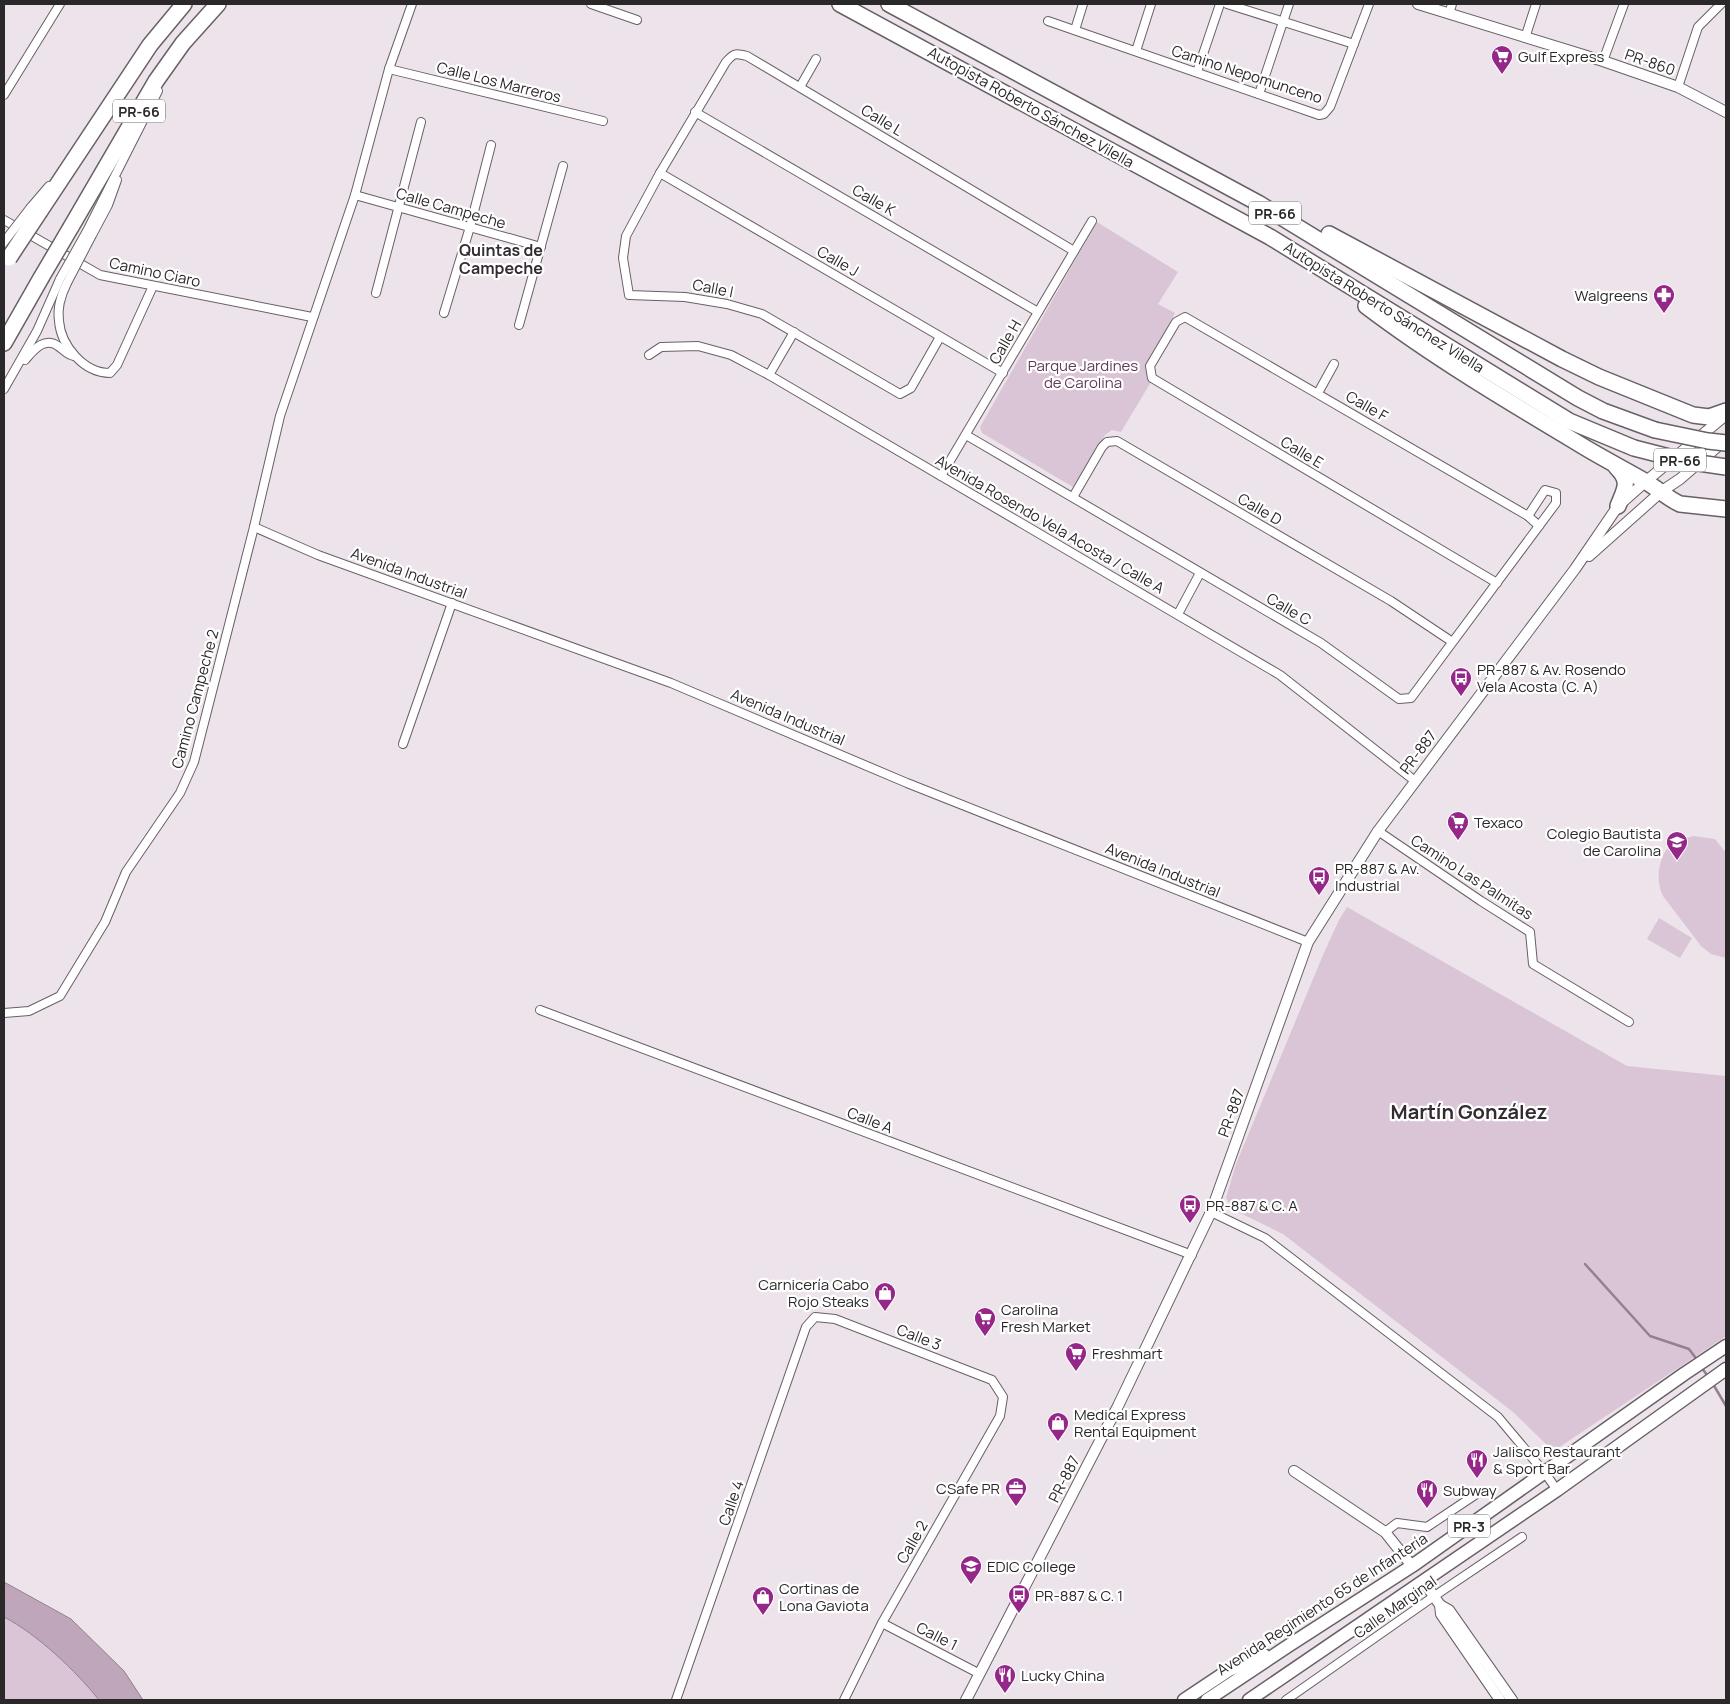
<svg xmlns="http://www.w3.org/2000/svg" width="1730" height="1704" font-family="Manrope,sans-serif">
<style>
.green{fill:#d9c5d5}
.water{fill:#c0a6bb;stroke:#938090}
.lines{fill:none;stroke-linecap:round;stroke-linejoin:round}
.stream{stroke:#938090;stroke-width:2.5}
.minor-casing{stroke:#686066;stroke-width:10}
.tertiary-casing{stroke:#686066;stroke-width:12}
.primary-casing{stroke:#686066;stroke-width:15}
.motorway-casing{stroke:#686066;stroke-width:18}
.minor{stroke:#fff;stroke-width:8}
.tertiary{stroke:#fff;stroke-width:10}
.primary{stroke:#fff;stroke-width:12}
.motorway{stroke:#fff;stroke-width:15}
.minor-bridge-casing{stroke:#686066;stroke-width:10;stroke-linecap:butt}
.motorway-bridge-casing{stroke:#686066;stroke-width:18;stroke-linecap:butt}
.minor-bridge{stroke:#fff;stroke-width:8}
.motorway-bridge{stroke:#fff;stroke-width:15}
.labels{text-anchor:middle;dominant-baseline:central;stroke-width:4.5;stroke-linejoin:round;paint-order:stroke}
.shield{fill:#fff;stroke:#6b686a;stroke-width:1}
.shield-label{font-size:14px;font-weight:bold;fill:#2b282a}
.poi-label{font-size:15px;fill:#2b282a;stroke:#fff;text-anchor:start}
.street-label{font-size:15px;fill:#2b282a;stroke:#fff}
.park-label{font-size:15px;fill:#603a5a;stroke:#fff}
.neighbourhood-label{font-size:16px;font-weight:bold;fill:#332c31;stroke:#fff}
.district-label{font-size:20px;font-weight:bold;fill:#332c31;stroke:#fff}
</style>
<rect width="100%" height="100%" fill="#ede4eb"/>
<g class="green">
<path d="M1097,222l81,50 -20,32 17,9 -28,53 1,11 3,5 -30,50 -9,-2 -7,5 -32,52 -91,-54 -2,-6z"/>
<path d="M1693,836l22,3 11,14v105l-15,-4 -10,-8 -38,-50c-8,-17 -5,-42 11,-54 5,-3 14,-4 19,-6z"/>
<path d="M1347,907l280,159 99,10v260l-168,112 -11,-3 -34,-33 -230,-178 -51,-25 -6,-11 10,-34 87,-209 16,-35z"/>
<path d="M1659,918l33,20 -12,20 -33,-19z"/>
<path d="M4,1617c33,17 72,54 95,83h-95z"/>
</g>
<path class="water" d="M4,1582l67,37 53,52 19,29h-44c-23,-29 -62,-66 -95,-83z"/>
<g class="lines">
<g class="stream">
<path d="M1585,1264l65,72 39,13 9,12"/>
<path d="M1702,1368l7,10"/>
<path d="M1713,1384l13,22"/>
</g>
<g class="minor-casing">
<g id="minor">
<path d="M591,4l46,16"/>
<path d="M1227,4l127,40"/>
<path d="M1449,14l3,-10"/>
<path d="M1048,21l271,94 5,-1 6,-7 39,-103"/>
<path d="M1075,30l8,-26"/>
<path d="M1525,38l11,-34"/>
<path d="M1136,51l15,-47"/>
<path d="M1603,61l21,-57"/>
<path d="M389,69l214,52"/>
<path d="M1197,72l23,-68"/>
<path d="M800,87l16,-28"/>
<path d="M1678,87l20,-60 23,-23"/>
<path d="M1259,94l30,-90"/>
<path d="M4,95l56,-91"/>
<path d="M695,112l343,200"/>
<path d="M660,173l343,200"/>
<path d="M355,195l186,52"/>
<path d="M31,207l18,-21"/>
<path d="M4,220l96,55 212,42"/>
<path d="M87,231l71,-140"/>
<path d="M92,235l16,-30 9,-25"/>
<path d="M67,283c-6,12 -10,25 -8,38 2,25 25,52 51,52l7,-8 36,-79"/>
<path d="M376,293l45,-171"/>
<path d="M444,313l26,-86 21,-82"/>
<path d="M519,325l44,-159"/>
<path d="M940,337l-29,51 -11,6 -138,-80 -35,-10 -42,-7 -56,-2 -6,-37 3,-22 34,-63 66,-111c8,-9 9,-9 21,-6l327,195"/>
<path d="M649,355l12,-8 37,-1 33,9 38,20 511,300 135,106"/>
<path d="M25,360c8,-9 19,-24 33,-14 6,4 9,9 16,10"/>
<path d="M769,375l25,-43"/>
<path d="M4,389l33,-58 23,-52"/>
<path d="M1318,393l16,-29"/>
<path d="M966,435l355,208 78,56 12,-1 145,-195v-10l-11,-3 -17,26"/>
<path d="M941,476l151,-255"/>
<path d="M1073,497l29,-50 5,-5 10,-1 274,160 60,40"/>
<path d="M254,527l64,28 353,128 236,100 401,159"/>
<path d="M1497,583l-345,-205 -2,-12 26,-44 9,-5 343,199 11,10"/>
<path d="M1178,614l22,-41"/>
<path d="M403,744l49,-141"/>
<path d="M1378,831l103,70 49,31 3,32 96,58"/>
<path d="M540,1010l652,245"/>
<path d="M4,1013l25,-2 31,-15 45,-74 21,-50 54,-79 14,-31 60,-235 26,-111 75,-221 34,-126 23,-65"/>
<path d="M1211,1212l54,26 233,179 47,56 12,17"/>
<path d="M1385,1532l12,-9 30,4 48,-32"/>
<path d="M882,1623l98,51"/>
<path d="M676,1700l130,-373 9,-10 20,2 157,61 11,17 -3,19 -118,207 -38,77"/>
<path d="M1286,1700l147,-103 89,-60"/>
</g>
</g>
<g class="tertiary-casing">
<g id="tertiary">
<path d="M1418,4l185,57 75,26 48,25"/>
<path d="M1589,556l73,-65 18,-12 44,-38"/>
<path d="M1294,1471l91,61 27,34"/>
<path d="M1424,1582l16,23 1,9 59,86"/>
<path d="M1440,1605l9,5 63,90"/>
<path d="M966,1700l152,-294 93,-194 97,-270 70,-111 197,-262 43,-63 27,-24 81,-67"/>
</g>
</g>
<g class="primary-casing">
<g id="primary">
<path d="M1184,1700l45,-30 35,-15"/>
<path d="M1207,1700l81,-54 124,-80 272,-192 42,-28"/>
<path d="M1249,1700l308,-210 169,-121"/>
</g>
</g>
<g class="motorway-casing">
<g id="motorway">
<path d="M840,4l430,233 299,184 65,27"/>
<path d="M889,4l369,199 320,195 25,13 52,19"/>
<path d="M40,211l110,-166 34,-41"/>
<path d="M71,227l85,-146 27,-38 35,-39"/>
<path d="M1329,234l233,125 37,18 94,38 16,2 17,-6"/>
<path d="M1366,306c66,50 138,93 210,136 24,15 48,27 72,41 11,7 21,16 32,21l46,5"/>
<path d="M4,343l37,-65"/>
<path d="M1616,467c15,15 9,21 2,39"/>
</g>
</g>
<use href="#minor" class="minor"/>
<use href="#tertiary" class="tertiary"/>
<use href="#primary" class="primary"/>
<use href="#motorway" class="motorway"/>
<g class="minor-bridge-casing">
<g id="minor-bridge">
<path d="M4,242l27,-35"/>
<path d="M60,279l27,-48"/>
<path d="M67,283l25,-48"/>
</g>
</g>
<g class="motorway-bridge-casing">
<g id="motorway-bridge">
<path d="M9,258l31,-47"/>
<path d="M41,278l30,-51"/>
<path d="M1655,430l53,11 18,2"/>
<path d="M1634,448l51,13 41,6"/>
</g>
</g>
<use href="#minor-bridge" class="minor-bridge"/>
<use href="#motorway-bridge" class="motorway-bridge"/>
</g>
<defs>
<g id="supermarket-pin" transform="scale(1.125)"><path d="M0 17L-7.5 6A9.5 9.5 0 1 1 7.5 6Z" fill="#952788" stroke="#fff"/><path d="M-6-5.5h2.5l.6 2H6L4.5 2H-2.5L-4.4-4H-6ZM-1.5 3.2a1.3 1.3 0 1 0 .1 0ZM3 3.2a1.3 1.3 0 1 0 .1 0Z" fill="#fff"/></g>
<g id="pharmacy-pin" transform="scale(1.125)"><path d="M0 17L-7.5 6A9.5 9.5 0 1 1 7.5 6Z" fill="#952788" stroke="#fff"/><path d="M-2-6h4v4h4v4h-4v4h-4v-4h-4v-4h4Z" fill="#fff"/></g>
<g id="bus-pin" transform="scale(1.125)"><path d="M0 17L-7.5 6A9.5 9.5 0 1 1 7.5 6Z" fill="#952788" stroke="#fff"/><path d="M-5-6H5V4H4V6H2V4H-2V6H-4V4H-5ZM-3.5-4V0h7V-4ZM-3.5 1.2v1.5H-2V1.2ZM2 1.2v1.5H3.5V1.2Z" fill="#fff"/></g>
<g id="university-pin" transform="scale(1.125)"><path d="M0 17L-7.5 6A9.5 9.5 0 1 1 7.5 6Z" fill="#952788" stroke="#fff"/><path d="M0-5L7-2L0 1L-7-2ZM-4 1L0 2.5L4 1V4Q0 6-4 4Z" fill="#fff"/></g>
<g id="shop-pin" transform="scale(1.125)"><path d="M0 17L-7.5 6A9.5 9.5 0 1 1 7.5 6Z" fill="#952788" stroke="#fff"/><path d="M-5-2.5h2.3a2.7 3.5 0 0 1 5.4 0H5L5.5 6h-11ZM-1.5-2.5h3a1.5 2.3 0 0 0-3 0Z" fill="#fff"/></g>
<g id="restaurant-pin" transform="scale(1.125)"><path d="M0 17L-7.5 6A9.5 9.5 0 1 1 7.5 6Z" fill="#952788" stroke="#fff"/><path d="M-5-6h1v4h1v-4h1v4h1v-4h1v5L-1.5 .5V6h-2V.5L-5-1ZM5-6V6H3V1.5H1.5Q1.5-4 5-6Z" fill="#fff"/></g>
<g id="office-pin" transform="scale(1.125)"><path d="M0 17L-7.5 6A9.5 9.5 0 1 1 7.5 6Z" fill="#952788" stroke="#fff"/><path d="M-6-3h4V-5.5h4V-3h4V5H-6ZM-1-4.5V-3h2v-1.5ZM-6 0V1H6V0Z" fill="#fff"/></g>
</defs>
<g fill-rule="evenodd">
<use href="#supermarket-pin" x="1502" y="56"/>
<use href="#pharmacy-pin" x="1664" y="295"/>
<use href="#bus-pin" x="1461" y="678"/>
<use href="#supermarket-pin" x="1458" y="822"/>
<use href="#university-pin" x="1677" y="842"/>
<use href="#bus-pin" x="1319" y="877"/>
<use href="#bus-pin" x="1190" y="1205"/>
<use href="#shop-pin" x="885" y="1293"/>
<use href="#supermarket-pin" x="985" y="1318"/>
<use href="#supermarket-pin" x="1076" y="1353"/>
<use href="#shop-pin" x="1058" y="1423"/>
<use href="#restaurant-pin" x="1477" y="1460"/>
<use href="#office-pin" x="1016" y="1488"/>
<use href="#restaurant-pin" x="1427" y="1490"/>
<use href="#university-pin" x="971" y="1566"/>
<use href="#bus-pin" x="1019" y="1595"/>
<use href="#shop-pin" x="763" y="1597"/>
<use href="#restaurant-pin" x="1005" y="1675"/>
</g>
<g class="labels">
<g class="shield">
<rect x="113" y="99.5" width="52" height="23" rx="4"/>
<rect x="1249" y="201.5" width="52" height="23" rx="4"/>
<rect x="1654" y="448.5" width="52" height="23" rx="4"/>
<rect x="1448" y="1514.5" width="42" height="23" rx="4"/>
</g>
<g class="shield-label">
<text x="139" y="111">PR-66</text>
<text x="1275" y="213">PR-66</text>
<text x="1680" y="460">PR-66</text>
<text x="1469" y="1526">PR-3</text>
</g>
<g class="poi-label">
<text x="1518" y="56">Gulf Express</text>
<text x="1648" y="295" text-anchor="end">Walgreens</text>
<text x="1477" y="669">PR-887 &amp; Av. Rosendo<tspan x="1477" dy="17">Vela Acosta (C. A)</tspan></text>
<text x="1474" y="822">Texaco</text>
<text x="1661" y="833" text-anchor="end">Colegio Bautista<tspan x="1661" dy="17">de Carolina</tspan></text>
<text x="1335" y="868">PR-887 &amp; Av.<tspan x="1335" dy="17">Industrial</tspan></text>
<text x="1206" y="1205">PR-887 &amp; C. A</text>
<text x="869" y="1284" text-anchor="end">Carnicería Cabo<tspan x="869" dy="17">Rojo Steaks</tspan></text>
<text x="1001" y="1309">Carolina<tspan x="1001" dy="17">Fresh Market</tspan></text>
<text x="1092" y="1353">Freshmart</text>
<text x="1074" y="1414">Medical Express<tspan x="1074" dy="17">Rental Equipment</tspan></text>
<text x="1493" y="1451">Jalisco Restaurant<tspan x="1493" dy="17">&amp; Sport Bar</tspan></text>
<text x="1000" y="1488" text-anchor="end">CSafe PR</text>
<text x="1443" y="1490">Subway</text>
<text x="987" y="1566">EDIC College</text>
<text x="779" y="1588">Cortinas de<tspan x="779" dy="17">Lona Gaviota</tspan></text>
<text x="1035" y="1595">PR-887 &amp; C. 1</text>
<text x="1021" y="1675">Lucky China</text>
</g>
<g class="street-label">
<text transform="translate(1650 62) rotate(19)">PR-860</text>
<text transform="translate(1247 74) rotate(18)">Camino Nepomunceno</text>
<text transform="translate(499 82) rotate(14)">Calle Los Marreros</text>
<text transform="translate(1031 107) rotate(29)">Autopista Roberto Sánchez Vilella</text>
<text transform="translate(882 120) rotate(31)">Calle L</text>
<text transform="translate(874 200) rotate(30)">Calle K</text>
<text transform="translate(451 208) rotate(16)">Calle Campeche</text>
<text transform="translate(838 261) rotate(30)">Calle J</text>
<text transform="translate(155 272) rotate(12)">Camino Ciaro</text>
<text transform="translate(713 288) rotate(11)">Calle I</text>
<text transform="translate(1384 307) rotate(32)">Autopista Roberto Sánchez Vilella</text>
<text transform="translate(1005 342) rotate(-60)">Calle H</text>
<text transform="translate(1367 406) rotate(30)">Calle F</text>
<text transform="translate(1302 452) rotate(31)">Calle E</text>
<text transform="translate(1260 509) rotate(30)">Calle D</text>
<text transform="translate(1050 524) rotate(30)">Avenida Rosendo Vela Acosta / Calle A</text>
<text transform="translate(409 573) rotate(20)">Avenida Industrial</text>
<text transform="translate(1289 609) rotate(30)">Calle C</text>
<text transform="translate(195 699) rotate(-75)">Camino Campeche 2</text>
<text transform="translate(788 717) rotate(23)">Avenida Industrial</text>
<text transform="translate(1418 752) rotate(-53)">PR-887</text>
<text transform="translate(1163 870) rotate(22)">Avenida Industrial</text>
<text transform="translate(1472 877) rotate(33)">Camino Las Palmitas</text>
<text transform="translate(1231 1113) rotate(-70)">PR-887</text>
<text transform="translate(870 1120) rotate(21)">Calle A</text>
<text transform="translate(919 1337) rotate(21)">Calle 3</text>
<text transform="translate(1064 1479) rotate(-63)">PR-887</text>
<text transform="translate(731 1503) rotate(-71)">Calle 4</text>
<text transform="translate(912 1542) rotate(-60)">Calle 2</text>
<text transform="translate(1322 1604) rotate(-33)">Avenida Regimiento 65 de Infantería</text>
<text transform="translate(1395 1607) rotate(-35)">Calle Marginal</text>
<text transform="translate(937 1636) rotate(27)">Calle 1</text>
</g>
<g class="park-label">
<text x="1083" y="365">Parque Jardines<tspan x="1083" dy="17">de Carolina</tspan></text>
</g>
<g class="neighbourhood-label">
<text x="501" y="250">Quintas de<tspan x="501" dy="18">Campeche</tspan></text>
</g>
<g class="district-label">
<text x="1469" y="1111">Martín González</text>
</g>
</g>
<rect width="1730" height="1704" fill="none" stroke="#2b282a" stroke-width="10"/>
</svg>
